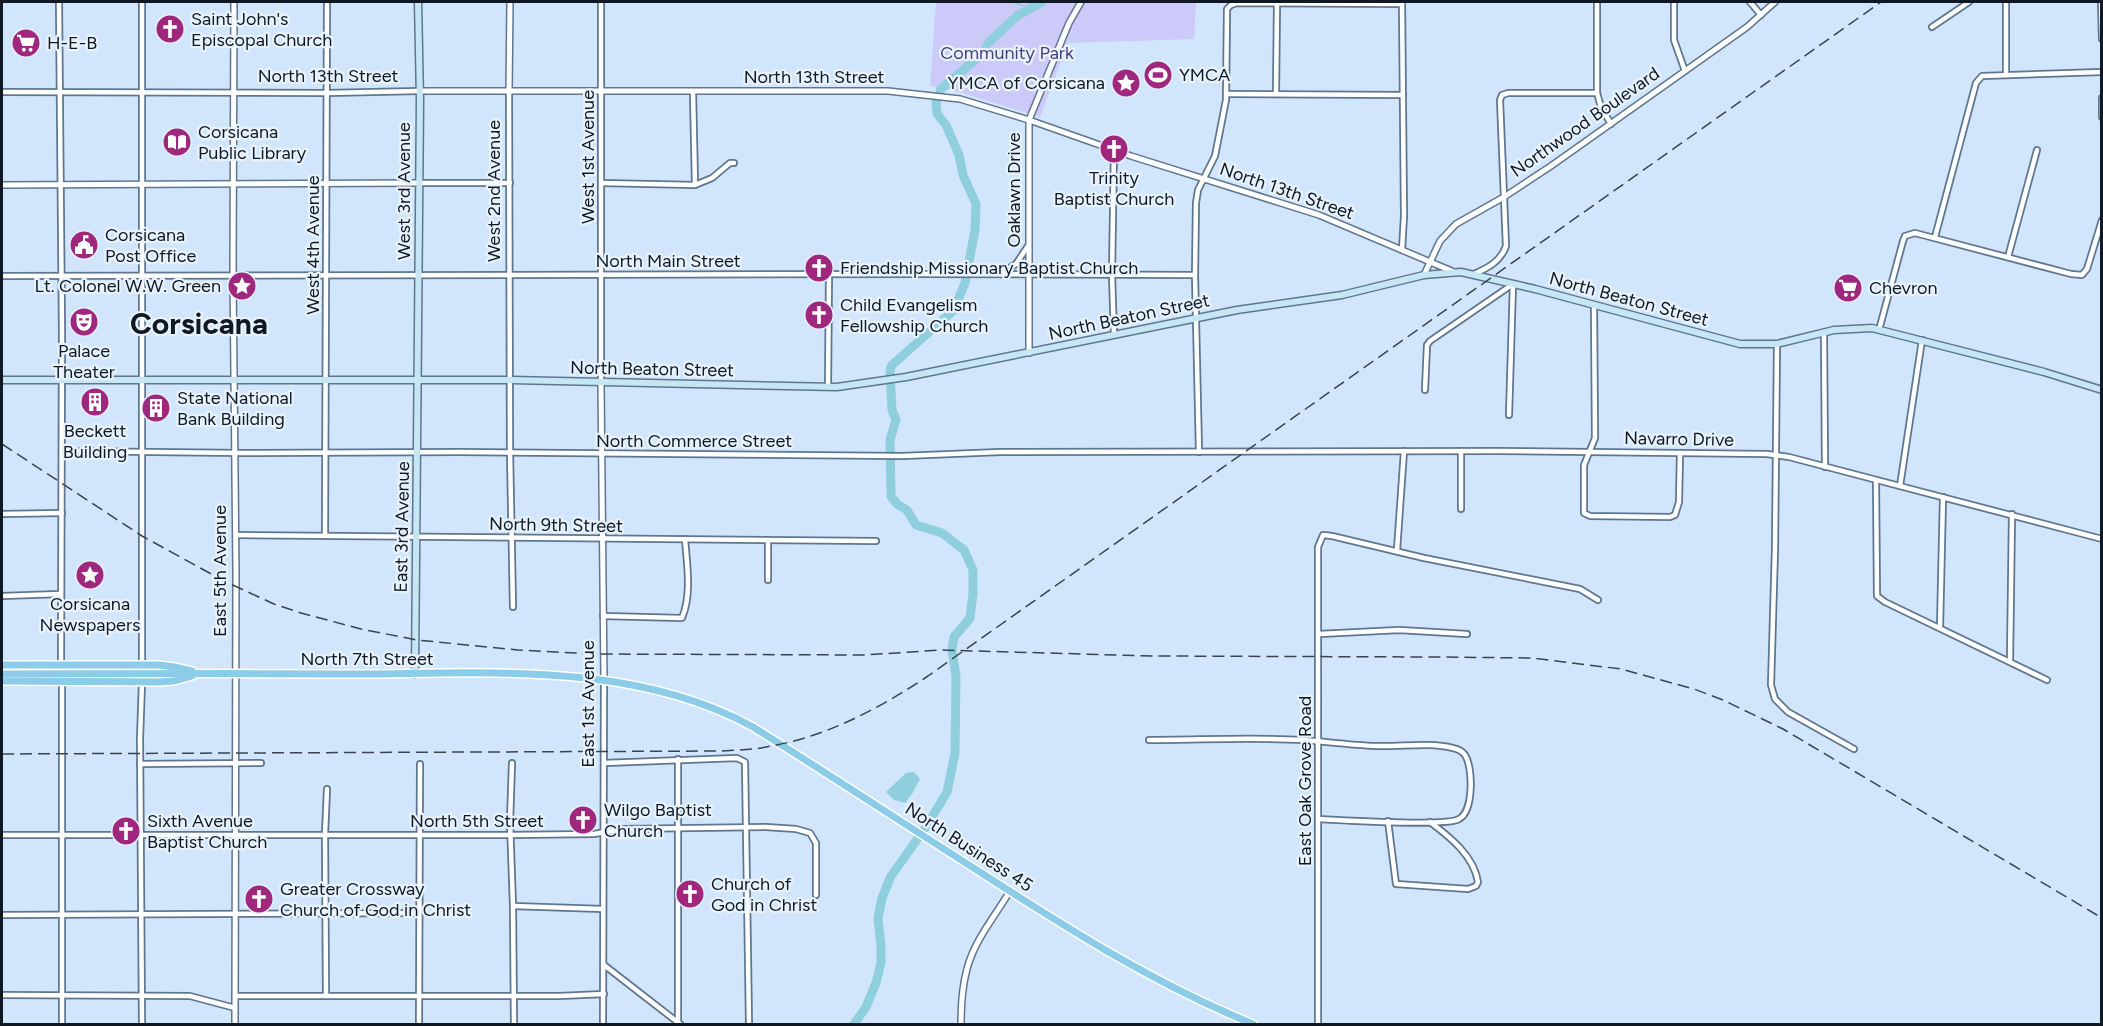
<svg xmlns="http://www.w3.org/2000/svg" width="2103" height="1026" font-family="Figtree,sans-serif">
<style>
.green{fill:#cccaf8}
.water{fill:#8fcedc}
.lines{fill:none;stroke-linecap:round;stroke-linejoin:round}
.stream{stroke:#8fcedc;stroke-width:1.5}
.river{stroke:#8fcedc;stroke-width:9}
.minor-casing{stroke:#5f768f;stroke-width:8}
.tertiary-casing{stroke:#5f768f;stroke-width:8}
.secondary-casing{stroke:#5f768f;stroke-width:9}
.primary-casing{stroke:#fff;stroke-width:10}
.minor{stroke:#fff;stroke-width:4.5}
.tertiary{stroke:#fff;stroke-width:5}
.secondary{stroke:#c6e6f4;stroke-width:6}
.primary{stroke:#8ccce8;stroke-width:7}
.rail{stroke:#384450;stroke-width:1.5;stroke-dasharray:12 6;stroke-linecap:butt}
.labels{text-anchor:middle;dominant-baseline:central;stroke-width:4.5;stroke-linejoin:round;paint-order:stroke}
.poi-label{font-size:18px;fill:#101923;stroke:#e7f2fd;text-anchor:start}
.park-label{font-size:18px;fill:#453e79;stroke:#e7f2fd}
.street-label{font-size:18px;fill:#101923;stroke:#e7f2fd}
.town-label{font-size:30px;font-weight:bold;fill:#101923;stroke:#e7f2fd}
</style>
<rect width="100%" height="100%" fill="#d1e6fc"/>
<path class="green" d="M936,2h260l-2,37 -126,4 -28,74 -84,-26 -26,-5z"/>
<path class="water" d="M914,772l6,7 -8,15 -7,9 -11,-3 -8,-8 20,-19z"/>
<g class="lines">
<path class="stream" d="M1012,2l18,6"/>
<path class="river" d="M854,1024l12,-17 10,-24 5,-20v-16l-3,-29 4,-20 9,-22 35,-49 21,-35 8,-39 1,-77 -4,-26 2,-13 16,-19 3,-25v-23l-9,-20 -22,-17 -26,-8 -9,-15 -10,-6 -6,-8 -1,-56 6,-20 -4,-10 -2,-40 2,-5 62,-55 11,-27 10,-53 1,-26 -13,-29 -4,-20 -13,-30 -9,-11 -1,-11 5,-14 42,-36 5,-10 30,-28 24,-13"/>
<g class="minor-casing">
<g id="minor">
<path d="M59,2l3,331 -1,332"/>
<path d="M601,2v381"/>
<path d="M1402,2l2,214 -2,34"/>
<path d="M1597,2v91l4,14 10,17"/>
<path d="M1674,2v38l11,31"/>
<path d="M1750,2l11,13"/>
<path d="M2006,2v72"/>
<path d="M2101,2l1,37"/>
<path d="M1932,27l37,-25"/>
<path d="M2,92l325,1 92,-2"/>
<path d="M509,92l1,361 3,154"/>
<path d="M693,92l2,93"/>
<path d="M1226,94l177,1"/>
<path d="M1276,94l1,-90"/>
<path d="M2102,98v19"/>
<path d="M419,183h91"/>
<path d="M601,183l94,2 17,-7 18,-15h4"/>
<path d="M1935,237l41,-154 6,-7 120,-4"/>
<path d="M2008,257l29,-107"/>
<path d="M1001,273l15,-9 12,-18"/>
<path d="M1474,274c14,-6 27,-13 32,-28l-6,-146 2,-5 6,-2h89"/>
<path d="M2,276l917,-2 276,1"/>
<path d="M1594,305l1,133 -11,27v48l6,3 80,1 5,-2 4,-13 1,-49"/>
<path d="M1879,330l24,-89 2,-5 10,-3 156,41 11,1 5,-6 15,-49"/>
<path d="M1824,333l1,134"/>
<path d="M1114,335l-2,-60 2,-125"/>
<path d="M1777,344l-2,205 -4,136 4,14 13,13 66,37"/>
<path d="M828,387l1,-113"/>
<path d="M1425,390l2,-45 3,-4 83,-57"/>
<path d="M1509,415l4,-131"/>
<path d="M62,451l181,2 217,-1 442,4 98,-4 499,-1 268,3 22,3 313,82"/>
<path d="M1199,452l-4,-177 1,-72 2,-13 17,-34 11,-56 1,-91 4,-4 6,-2 165,1"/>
<path d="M1876,480l1,116 8,6 162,78"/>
<path d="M1900,486l22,-146"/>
<path d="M1461,509v-58"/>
<path d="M2,514l60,-1"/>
<path d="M236,535l640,6"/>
<path d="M325,536l2,-534"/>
<path d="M1397,550l7,-99"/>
<path d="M768,580v-40"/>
<path d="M2,596l58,-2"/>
<path d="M603,616l79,2c10,-24 5,-53 3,-79"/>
<path d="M1940,627l3,-130"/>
<path d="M1319,634l80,-4 68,4"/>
<path d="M2010,661l2,-147"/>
<path d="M142,665v-663"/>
<path d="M62,681v343"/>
<path d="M142,682l-2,57 2,285"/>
<path d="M1149,740c51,0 103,-3 154,0 25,2 49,5 73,6 25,1 53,-4 77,2 5,1 9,3 12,7 8,12 9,56 -6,64 -13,8 -118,1 -141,0"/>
<path d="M512,763l-2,59 3,84 1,118"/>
<path d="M604,763l133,-5 8,4 4,262"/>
<path d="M140,764l121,-1"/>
<path d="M1388,821l8,63 72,5 8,-3 2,-4c-4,-26 -28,-45 -48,-60"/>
<path d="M2,835h508l84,-1 28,-5 144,-2 30,2 14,4 6,10v52"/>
<path d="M513,906l90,3"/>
<path d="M2,915l416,-2"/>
<path d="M604,965l76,59"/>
<path d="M2,995l188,1 45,12"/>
<path d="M235,996h324l45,-2"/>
<path d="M326,996l-1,-162 2,-45"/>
<path d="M419,1024l1,-260"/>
<path d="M603,1024l1,-343"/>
<path d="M678,1024v-265"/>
<path d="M1318,1024v-477l5,-12 9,1 92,22 156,31 18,11"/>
</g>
</g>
<g class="tertiary-casing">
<g id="tertiary">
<path d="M234,2l-1,273 3,296 -1,453"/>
<path d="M419,91h469l72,8 69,21 102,36 188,59 135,57"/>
<path d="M509,92l1,-90"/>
<path d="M2,185l417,-2"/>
<path d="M1424,275l16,-34 16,-17 48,-27 47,-31 196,-139 28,-25"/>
<path d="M1029,353v-233l40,-97 12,-21"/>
<path d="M601,384l3,297"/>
<path d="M961,1024c0,-19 1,-37 6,-55 7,-28 28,-53 43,-78"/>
</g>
</g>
<g class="secondary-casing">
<g id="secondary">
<path d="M2,380h509l326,7 69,-10 331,-67 105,-15 82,-20 37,-3 74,17 205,55h37l57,-14 38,-2 172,44 58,18"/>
<path d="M415,674l5,-574 -2,-98"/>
</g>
</g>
<g class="primary-casing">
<g id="primary">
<path d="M2,665h157l15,2 18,4"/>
<path d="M2,674c115,0 230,-1 345,0 135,0 284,-14 406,53 77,48 153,98 230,147 87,56 174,111 270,150"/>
<path d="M2,681l157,1 15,-1 18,-5"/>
</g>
</g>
<use href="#minor" class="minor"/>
<use href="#tertiary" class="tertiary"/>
<use href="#secondary" class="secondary"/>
<use href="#primary" class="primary"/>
<g class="rail">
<path d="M2,444l140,92 82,45 50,23 27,9 60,16 56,11 101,10 76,4 271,1 75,-5 213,6 285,1 94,1 89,11 73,20 29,11 60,29 319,189"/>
<path d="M2,754l718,-3c17,-1 35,-1 51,-5 57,-10 109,-38 157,-70l953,-674"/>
</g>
</g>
<defs>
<g id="church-disc" transform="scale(1.5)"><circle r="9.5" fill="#a0277e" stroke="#e7f2fd"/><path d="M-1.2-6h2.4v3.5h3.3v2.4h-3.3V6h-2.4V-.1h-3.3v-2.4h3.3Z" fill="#fff"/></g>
<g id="supermarket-disc" transform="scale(1.5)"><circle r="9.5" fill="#a0277e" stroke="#e7f2fd"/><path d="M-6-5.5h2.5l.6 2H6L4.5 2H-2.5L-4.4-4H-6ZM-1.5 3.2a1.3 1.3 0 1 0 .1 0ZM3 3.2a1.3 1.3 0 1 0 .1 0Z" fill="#fff"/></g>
<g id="stadium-disc" transform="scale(1.5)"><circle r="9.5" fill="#a0277e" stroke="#e7f2fd"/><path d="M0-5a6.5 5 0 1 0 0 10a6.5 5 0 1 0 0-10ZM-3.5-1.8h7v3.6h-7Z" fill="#fff"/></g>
<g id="sight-disc" transform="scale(1.5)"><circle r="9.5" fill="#a0277e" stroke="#e7f2fd"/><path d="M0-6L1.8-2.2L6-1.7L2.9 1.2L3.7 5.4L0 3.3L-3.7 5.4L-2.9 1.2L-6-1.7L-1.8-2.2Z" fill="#fff"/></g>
<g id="library-disc" transform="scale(1.5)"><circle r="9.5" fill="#a0277e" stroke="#e7f2fd"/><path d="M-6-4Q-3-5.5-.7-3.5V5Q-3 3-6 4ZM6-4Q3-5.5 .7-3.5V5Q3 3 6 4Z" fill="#fff"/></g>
<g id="civic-disc" transform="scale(1.5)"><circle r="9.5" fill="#a0277e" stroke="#e7f2fd"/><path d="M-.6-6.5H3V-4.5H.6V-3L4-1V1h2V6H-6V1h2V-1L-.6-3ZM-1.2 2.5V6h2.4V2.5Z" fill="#fff"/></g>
<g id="theatre-disc" transform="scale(1.5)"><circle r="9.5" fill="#a0277e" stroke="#e7f2fd"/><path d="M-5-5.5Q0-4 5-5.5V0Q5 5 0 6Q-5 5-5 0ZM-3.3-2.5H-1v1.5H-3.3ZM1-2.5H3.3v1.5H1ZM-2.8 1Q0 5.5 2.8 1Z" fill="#fff"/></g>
<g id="building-disc" transform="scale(1.5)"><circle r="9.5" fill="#a0277e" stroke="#e7f2fd"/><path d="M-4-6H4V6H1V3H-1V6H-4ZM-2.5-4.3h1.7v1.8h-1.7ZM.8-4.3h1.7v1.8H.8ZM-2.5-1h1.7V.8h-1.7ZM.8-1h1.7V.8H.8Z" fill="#fff"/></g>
</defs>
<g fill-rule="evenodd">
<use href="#church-disc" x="170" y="29"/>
<use href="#supermarket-disc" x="26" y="43"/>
<use href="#stadium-disc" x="1158" y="75"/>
<use href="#sight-disc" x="1126" y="83"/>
<use href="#library-disc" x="177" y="142"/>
<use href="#church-disc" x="1114" y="149"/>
<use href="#civic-disc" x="84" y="245"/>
<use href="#church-disc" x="819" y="268"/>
<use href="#sight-disc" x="242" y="286"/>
<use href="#supermarket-disc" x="1848" y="288"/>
<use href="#church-disc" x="819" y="315"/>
<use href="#theatre-disc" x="84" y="322"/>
<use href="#building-disc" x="95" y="402"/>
<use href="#building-disc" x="156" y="408"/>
<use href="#sight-disc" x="90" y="575"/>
<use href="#church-disc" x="583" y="820"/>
<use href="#church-disc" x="126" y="831"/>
<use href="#church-disc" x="690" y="894"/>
<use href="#church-disc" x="259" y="899"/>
</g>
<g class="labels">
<g class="poi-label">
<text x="191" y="19">Saint John's<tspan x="191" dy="21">Episcopal Church</tspan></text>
<text x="47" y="43">H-E-B</text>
<text x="1179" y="75">YMCA</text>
<text x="1105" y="83" text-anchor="end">YMCA of Corsicana</text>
<text x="198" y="132">Corsicana<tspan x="198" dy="21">Public Library</tspan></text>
<text x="1114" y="178" text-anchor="middle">Trinity<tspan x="1114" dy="21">Baptist Church</tspan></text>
<text x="105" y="235">Corsicana<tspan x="105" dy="21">Post Office</tspan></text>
<text x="840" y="268">Friendship Missionary Baptist Church</text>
<text x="221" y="286" text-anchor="end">Lt. Colonel W.W. Green</text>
<text x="1869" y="288">Chevron</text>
<text x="840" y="305">Child Evangelism<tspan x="840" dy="21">Fellowship Church</tspan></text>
<text x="84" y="351" text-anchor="middle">Palace<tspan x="84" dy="21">Theater</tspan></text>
<text x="177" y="398">State National<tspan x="177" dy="21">Bank Building</tspan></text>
<text x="95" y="431" text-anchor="middle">Beckett<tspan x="95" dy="21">Building</tspan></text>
<text x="90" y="604" text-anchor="middle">Corsicana<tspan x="90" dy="21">Newspapers</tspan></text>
<text x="604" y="810">Wilgo Baptist<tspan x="604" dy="21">Church</tspan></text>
<text x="147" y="821">Sixth Avenue<tspan x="147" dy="21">Baptist Church</tspan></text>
<text x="711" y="884">Church of<tspan x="711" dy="21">God in Christ</tspan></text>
<text x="280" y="889">Greater Crossway<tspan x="280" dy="21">Church of God in Christ</tspan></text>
</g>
<g class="park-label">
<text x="1007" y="53">Community Park</text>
</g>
<g class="street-label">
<text x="328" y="76">North 13th Street</text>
<text x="814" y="77">North 13th Street</text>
<text transform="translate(1585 122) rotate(-35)">Northwood Boulevard</text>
<text transform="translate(588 157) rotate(-90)">West 1st Avenue</text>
<text transform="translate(1014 190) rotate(-90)">Oaklawn Drive</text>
<text transform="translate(404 191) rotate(-90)">West 3rd Avenue</text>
<text transform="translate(494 191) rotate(-90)">West 2nd Avenue</text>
<text transform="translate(1287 191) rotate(19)">North 13th Street</text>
<text transform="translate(313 245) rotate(-90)">West 4th Avenue</text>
<text x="668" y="261">North Main Street</text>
<text transform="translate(1629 299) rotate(15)">North Beaton Street</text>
<text transform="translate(1129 317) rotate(-12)">North Beaton Street</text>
<text transform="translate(652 369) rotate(1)">North Beaton Street</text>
<text transform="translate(1679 439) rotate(1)">Navarro Drive</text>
<text x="694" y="441">North Commerce Street</text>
<text transform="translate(556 525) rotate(1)">North 9th Street</text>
<text transform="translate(402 527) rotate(-89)">East 3rd Avenue</text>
<text transform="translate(220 571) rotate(-90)">East 5th Avenue</text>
<text x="367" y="659">North 7th Street</text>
<text transform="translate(588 704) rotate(-90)">East 1st Avenue</text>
<text transform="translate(1305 781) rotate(-90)">East Oak Grove Road</text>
<text x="477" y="821">North 5th Street</text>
<text transform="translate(969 847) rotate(33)">North Business 45</text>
</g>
<g class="town-label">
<text x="199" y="323">Corsicana</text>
</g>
</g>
<rect width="2103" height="1026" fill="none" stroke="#101923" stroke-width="6"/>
</svg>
